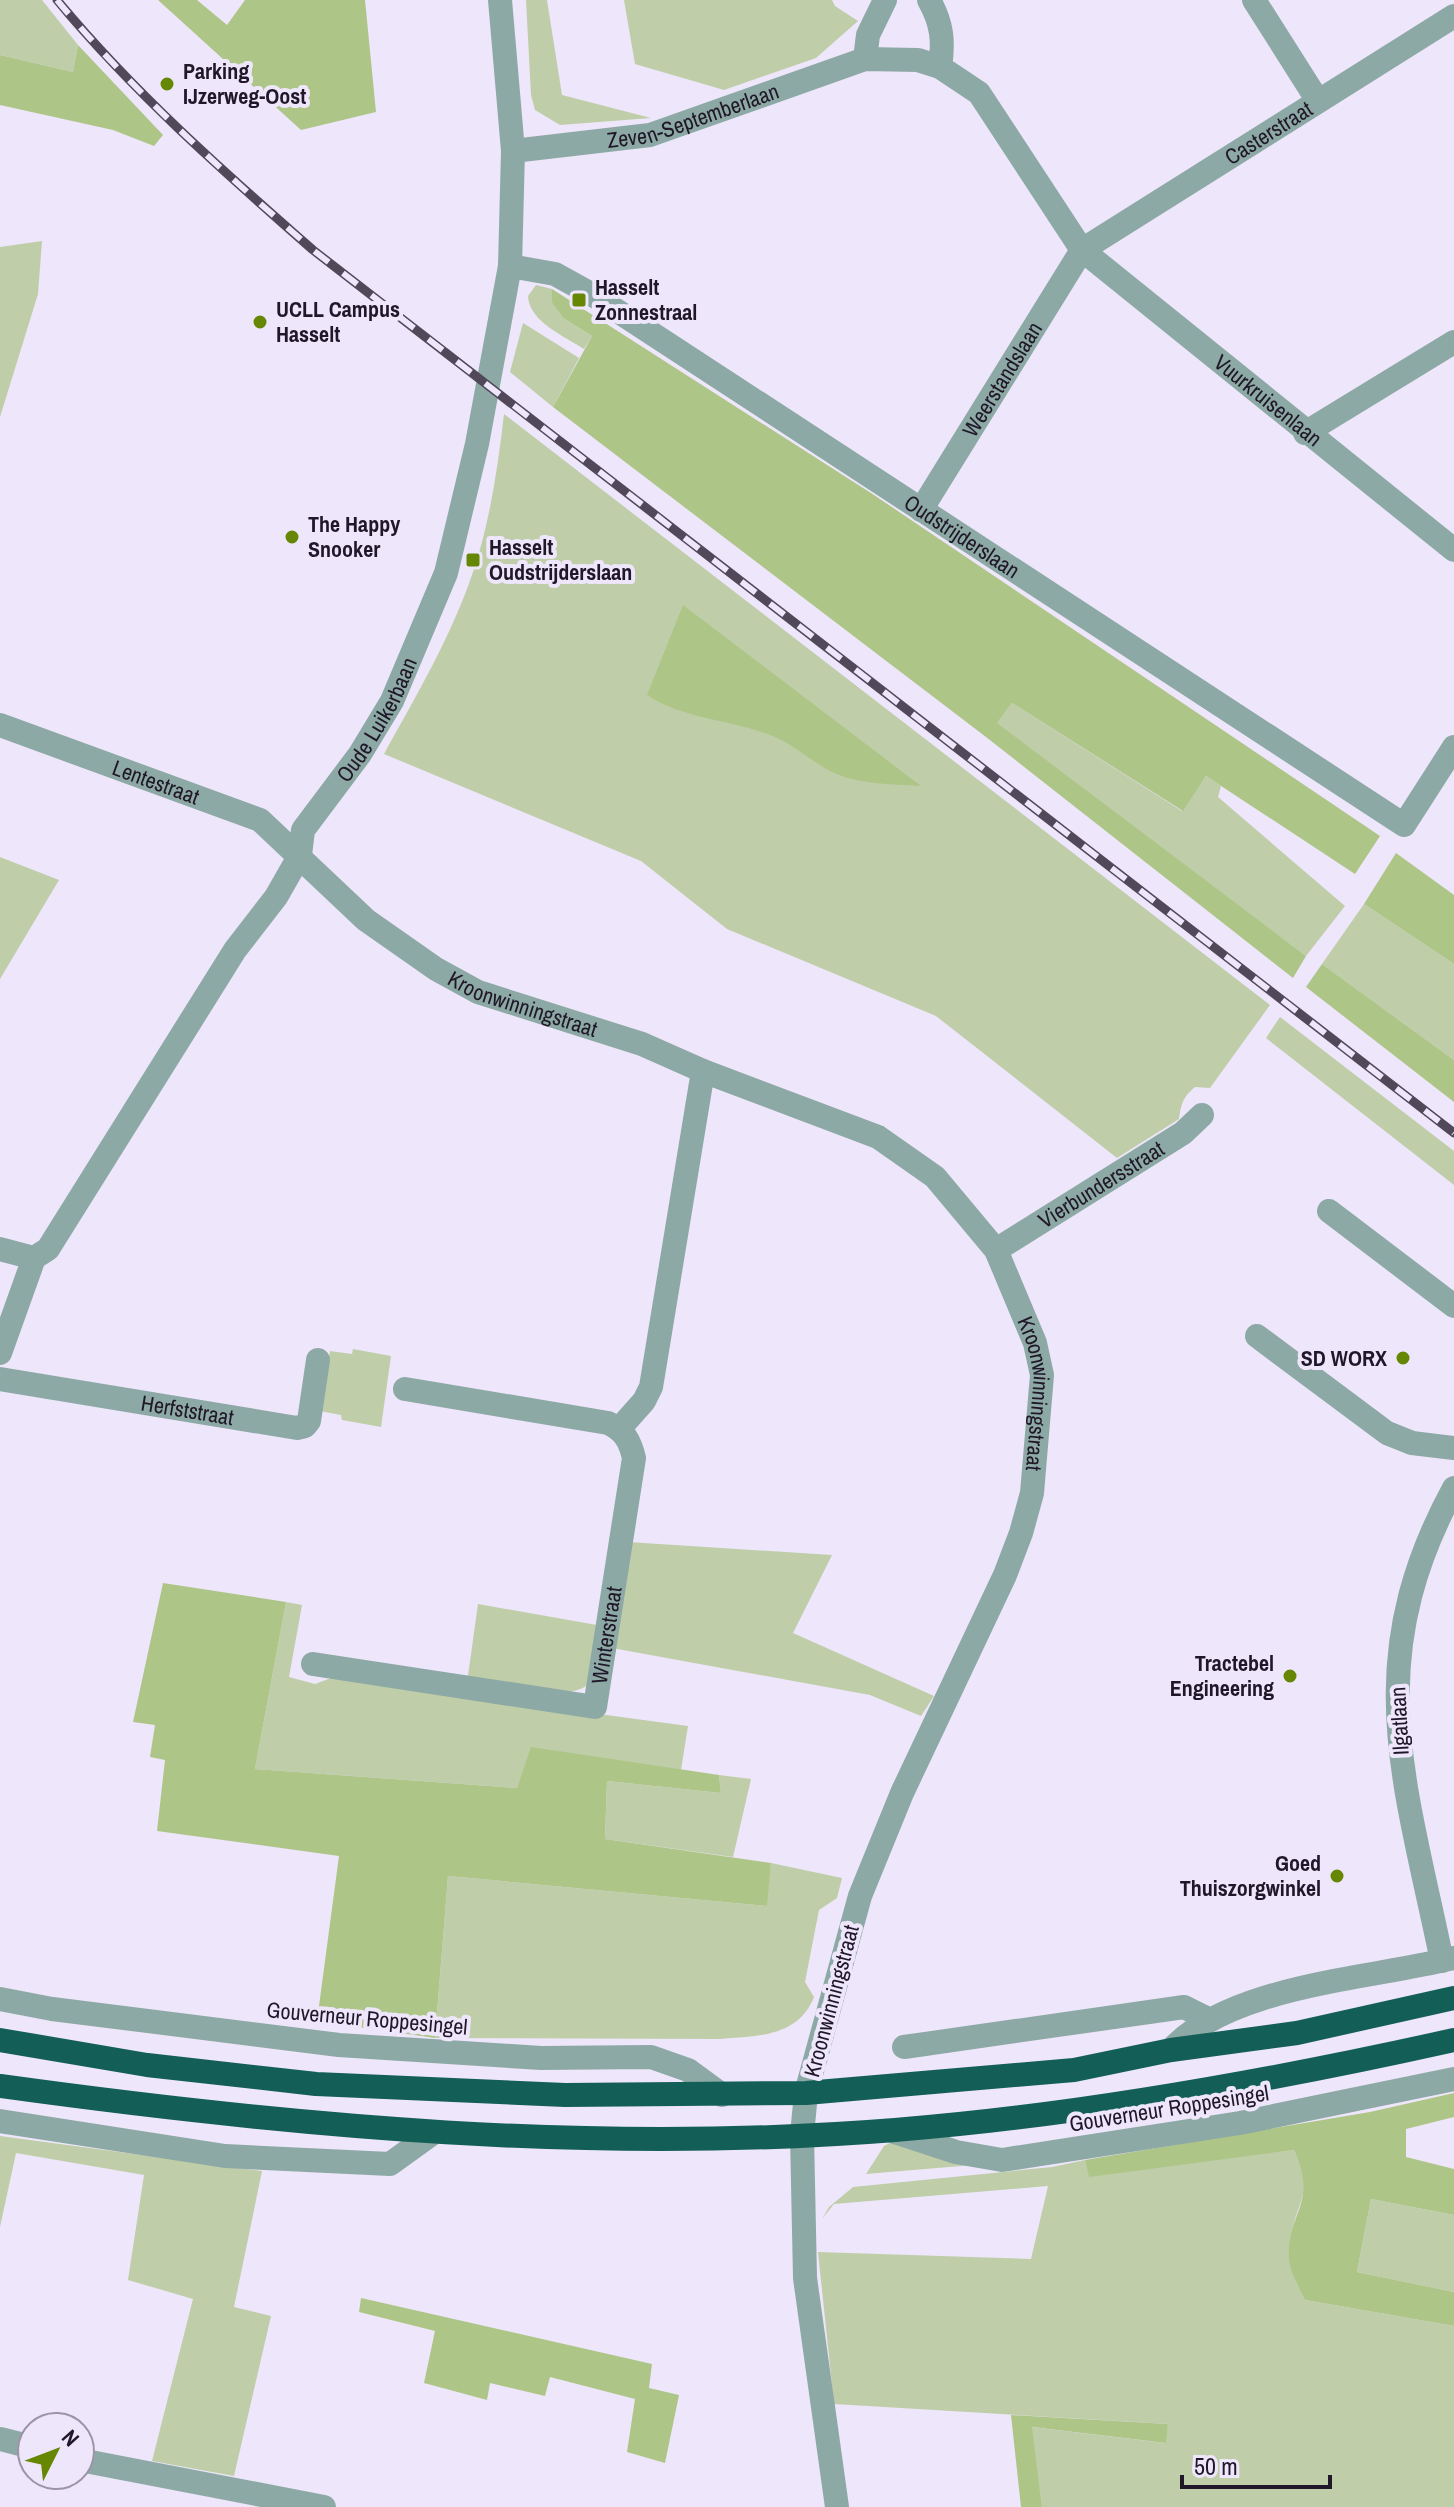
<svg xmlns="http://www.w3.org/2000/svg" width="1454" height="2507" font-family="'Archivo Narrow',sans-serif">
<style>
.green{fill:#bfcea9}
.forest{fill:#aec588}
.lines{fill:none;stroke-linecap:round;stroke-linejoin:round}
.minor{stroke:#8da9a5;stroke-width:24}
.highway{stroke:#135e57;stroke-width:24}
.rail-casing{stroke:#51495a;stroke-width:9}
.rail{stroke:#eee6fa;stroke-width:6;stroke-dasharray:18;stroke-linecap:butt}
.poi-dot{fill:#658703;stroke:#eee6fa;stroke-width:3}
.labels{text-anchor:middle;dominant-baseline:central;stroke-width:8;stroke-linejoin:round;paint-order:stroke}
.poi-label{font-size:22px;font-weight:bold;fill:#201829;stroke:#eee6fa;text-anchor:start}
.street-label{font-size:22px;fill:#201829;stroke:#eee6fa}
</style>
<rect width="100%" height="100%" fill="#eee6fa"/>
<g class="green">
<path d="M0,0h42l36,45 -5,27 -73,-17z"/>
<path d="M526,0h21l15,95 89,23 -91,7 -25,-15 -4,-15z"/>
<path d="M624,0h208l3,6 23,15 -42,37 -92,32 -89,-26z"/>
<path d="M42,241l-4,53 -38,123v-170z"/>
<path d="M536,285l16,4v14l11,15 29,18 -8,13c-18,-12 -55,-27 -56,-53z"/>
<path d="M523,323l56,35 -26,49 -43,-35z"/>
<path d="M504,414l766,591 -60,83 -15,-1c-12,10 -14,17 -16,32l-62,39 -181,-142 -209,-87 -86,-68 -257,-107c32,-58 68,-119 89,-182 17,-50 25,-106 31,-158z"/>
<path d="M1012,703l170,108 24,-35 15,10 -3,11 127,109 -39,50 -310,-232z"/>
<path d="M0,857l59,23 -59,99z"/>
<path d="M1364,904l90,60v96l-132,-96z"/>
<path d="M1280,1017l174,134v34l-188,-147z"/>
<path d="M353,1349l38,7 -10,71 -39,-7 -1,-5 -21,-4 10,-60 22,3z"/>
<path d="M628,1542l204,13 -39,78 141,63 -13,20 -51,-21 -258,-47z"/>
<path d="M286,1602l16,3 -13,72 26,7 16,-6 357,48 -7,44 -149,-22 -15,40 -262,-19z"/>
<path d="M478,1604l119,21c-2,17 -1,42 -8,57 -10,22 -100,3 -122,1z"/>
<path d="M719,1775l32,4 -18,78 -128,-18 2,-58 114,12z"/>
<path d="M771,1863l71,15 -5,20 -18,12 -14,72 9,15c-16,40 -56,39 -94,42l-285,-1 13,-162 318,30z"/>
<path d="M0,2136l262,35 -28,136 37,9 -37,160 -82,-15 41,-162 -65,-19 16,-105 -128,-22 -16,74z"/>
<path d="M890,2143h13l70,22 -107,9 18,-28z"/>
<path d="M1294,2150c21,45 3,48 -4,90 -2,17 10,43 15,60l149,26v181h-412l-11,-80 134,16 3,-19 -334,-20 -16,-152 213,7 17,-73 -214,18 -12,15 7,-12 24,-20 199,-20 33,-7 5,16z"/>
<path d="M1371,2199l83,16v77l-97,-20z"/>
</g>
<g class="forest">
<path d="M158,0h39l30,25 18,-25h120l11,112 -75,18z"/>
<path d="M78,45l85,90 -9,11 -41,-16 -113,-25v-50l73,17z"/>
<path d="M552,289l322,206 506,341 -25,38 -149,-98 -23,35 -171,-108 -15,20 309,233 -13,22 -307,-241 -433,-330 39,-71 -29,-18 -11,-15z"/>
<path d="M683,605l238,181c-31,-2 -63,-1 -91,-15 -19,-10 -35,-25 -53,-33 -42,-19 -91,-17 -130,-43z"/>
<path d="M1396,853l58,42v69l-90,-60z"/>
<path d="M1322,964l132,96v42l-148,-115z"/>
<path d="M163,1583l123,19 -31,167 262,19 14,-41 188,28 2,18 -114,-12 -2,58 166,24 -4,43 -319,-30 -13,162 -118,-17 22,-165 -182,-25 8,-71 -15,-3 5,-32 -22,-3z"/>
<path d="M1454,2093v24l-48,12v28l48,12v46l-83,-16 -14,73 97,20v34l-149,-26c-5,-12 -15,-27 -16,-41 -3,-47 30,-54 5,-109l-205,27 -4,-17 285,-48z"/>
<path d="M361,2298l291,66 -3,24 30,7 -14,68 -38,-11 8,-53 -85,-22 -5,19 -55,-13 -3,17 -63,-17 11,-52 -76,-19z"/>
<path d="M1011,2415l157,9 -2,19 -134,-16 10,80h-21z"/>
</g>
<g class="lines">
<g class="minor">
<path d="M929,0c13,23 15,41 11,67"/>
<path d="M1254,0l64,101"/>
<path d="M865,59l3,-24 17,-35"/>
<path id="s1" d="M513,151l137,-16 215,-76 53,1 22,7 39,26 103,157 372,300"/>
<path id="s2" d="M510,266l45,8 38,21 811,530 50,-78"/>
<path d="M1305,433l149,-91"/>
<path id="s3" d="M921,510l161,-260 372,-234"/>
<path id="s4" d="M0,725l260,95 106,100 70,49 42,23 164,52 61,27 175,66 57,40 61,73 39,93 7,32 -10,118 -11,40 -16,42 -103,218 -42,103 -54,197 -4,42 3,143 32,229"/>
<path d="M1329,1211l125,95"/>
<path d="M0,1249l34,9"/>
<path id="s5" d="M996,1250l187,-117 19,-18"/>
<path d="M1257,1336l130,97 25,10 42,5"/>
<path id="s6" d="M0,1353l34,-95 14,-9 187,-299 41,-53 24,-42 3,-25 57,-76 32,-53 54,-128 31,-129 33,-178 3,-115 -13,-151"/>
<path id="s7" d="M0,1379l297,49 8,-2 4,-5 9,-61"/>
<path d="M620,1428l24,-27 7,-14 52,-316"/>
<path id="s8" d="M313,1664l282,43 39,-249c-4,-17 -10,-28 -26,-35l-203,-34"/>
<path d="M1442,1961c-37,-180 -83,-299 12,-473"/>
<path d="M0,1999l52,10 287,36 202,13 110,-1 37,13 34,25"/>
<path d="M904,2047l280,-40 26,13"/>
<path d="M1171,2050c59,-65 199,-71 283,-92"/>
<path d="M0,2121l225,35 165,8 43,-31"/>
<path d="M892,2131l64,21 46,8 238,-37 214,-44"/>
<path d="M0,2439l32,8"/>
<path d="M80,2460l244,47"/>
</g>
<g class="highway">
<path d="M0,2040l147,25 169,19 249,11 241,-2 268,-23 97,-20 126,-17 157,-35"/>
<path d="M0,2086c297,41 595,68 895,44 188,-15 375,-49 559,-90"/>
</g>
<g class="rail-casing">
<path id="rail" d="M57,0c76,92 167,172 256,250l1141,883"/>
</g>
<use href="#rail" class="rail"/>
</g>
<g class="poi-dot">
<circle cx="167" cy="84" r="8"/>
<rect x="571" y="292" width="16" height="16" rx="4"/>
<circle cx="260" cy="322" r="8"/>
<circle cx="292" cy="537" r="8"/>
<rect x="465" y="552" width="16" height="16" rx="4"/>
<circle cx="1403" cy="1358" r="8"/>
<circle cx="1290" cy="1676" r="8"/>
<circle cx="1337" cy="1876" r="8"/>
</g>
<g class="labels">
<g class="poi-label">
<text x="183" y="71">Parking<tspan x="183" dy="25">IJzerweg-Oost</tspan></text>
<text x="595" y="287">Hasselt<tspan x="595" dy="25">Zonnestraal</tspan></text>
<text x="276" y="309">UCLL Campus<tspan x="276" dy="25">Hasselt</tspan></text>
<text x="308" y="524">The Happy<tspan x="308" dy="25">Snooker</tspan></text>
<text x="489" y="547">Hasselt<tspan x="489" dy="25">Oudstrijderslaan</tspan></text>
<text x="1387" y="1358" text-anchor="end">SD WORX</text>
<text x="1274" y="1663" text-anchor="end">Tractebel<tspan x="1274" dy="25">Engineering</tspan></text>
<text x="1321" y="1863" text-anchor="end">Goed<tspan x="1321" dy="25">Thuiszorgwinkel</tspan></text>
</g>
<g class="street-label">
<text stroke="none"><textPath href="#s1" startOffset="184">Zeven-Septemberlaan</textPath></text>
<text stroke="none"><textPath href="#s3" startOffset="526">Casterstraat</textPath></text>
<text stroke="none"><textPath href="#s3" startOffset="154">Weerstandslaan</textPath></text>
<text stroke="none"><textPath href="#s1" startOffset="916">Vuurkruisenlaan</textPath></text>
<text stroke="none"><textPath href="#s2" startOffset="530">Oudstrijderslaan</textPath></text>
<text stroke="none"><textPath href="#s6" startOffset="744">Oude Luikerbaan</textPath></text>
<text stroke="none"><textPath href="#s4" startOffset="166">Lentestraat</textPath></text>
<text stroke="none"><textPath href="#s4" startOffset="602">Kroonwinningstraat</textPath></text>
<text stroke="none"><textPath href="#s5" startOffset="124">Vierbundersstraat</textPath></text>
<text stroke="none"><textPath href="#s4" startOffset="1298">Kroonwinningstraat</textPath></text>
<text stroke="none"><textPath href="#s7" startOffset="190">Herfststraat</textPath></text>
<text stroke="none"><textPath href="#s8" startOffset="358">Winterstraat</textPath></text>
<text transform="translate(1399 1721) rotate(-93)">Ilgatlaan</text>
<text transform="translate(831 2001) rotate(-75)">Kroonwinningstraat</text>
<text transform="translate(367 2018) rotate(5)">Gouverneur Roppesingel</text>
<text transform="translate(1169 2108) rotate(-9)">Gouverneur Roppesingel</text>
</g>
</g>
<g transform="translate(56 2451) rotate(48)"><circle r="38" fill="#eee6fa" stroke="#9c94a6" stroke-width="2"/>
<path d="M0-6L14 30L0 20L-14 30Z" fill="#658703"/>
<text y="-12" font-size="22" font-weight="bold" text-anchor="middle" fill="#201829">N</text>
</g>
<path d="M1182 2475v12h148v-12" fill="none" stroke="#201829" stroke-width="4"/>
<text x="1194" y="2475" font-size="24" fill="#201829" stroke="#eee6fa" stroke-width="6" paint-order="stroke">50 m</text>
</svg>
